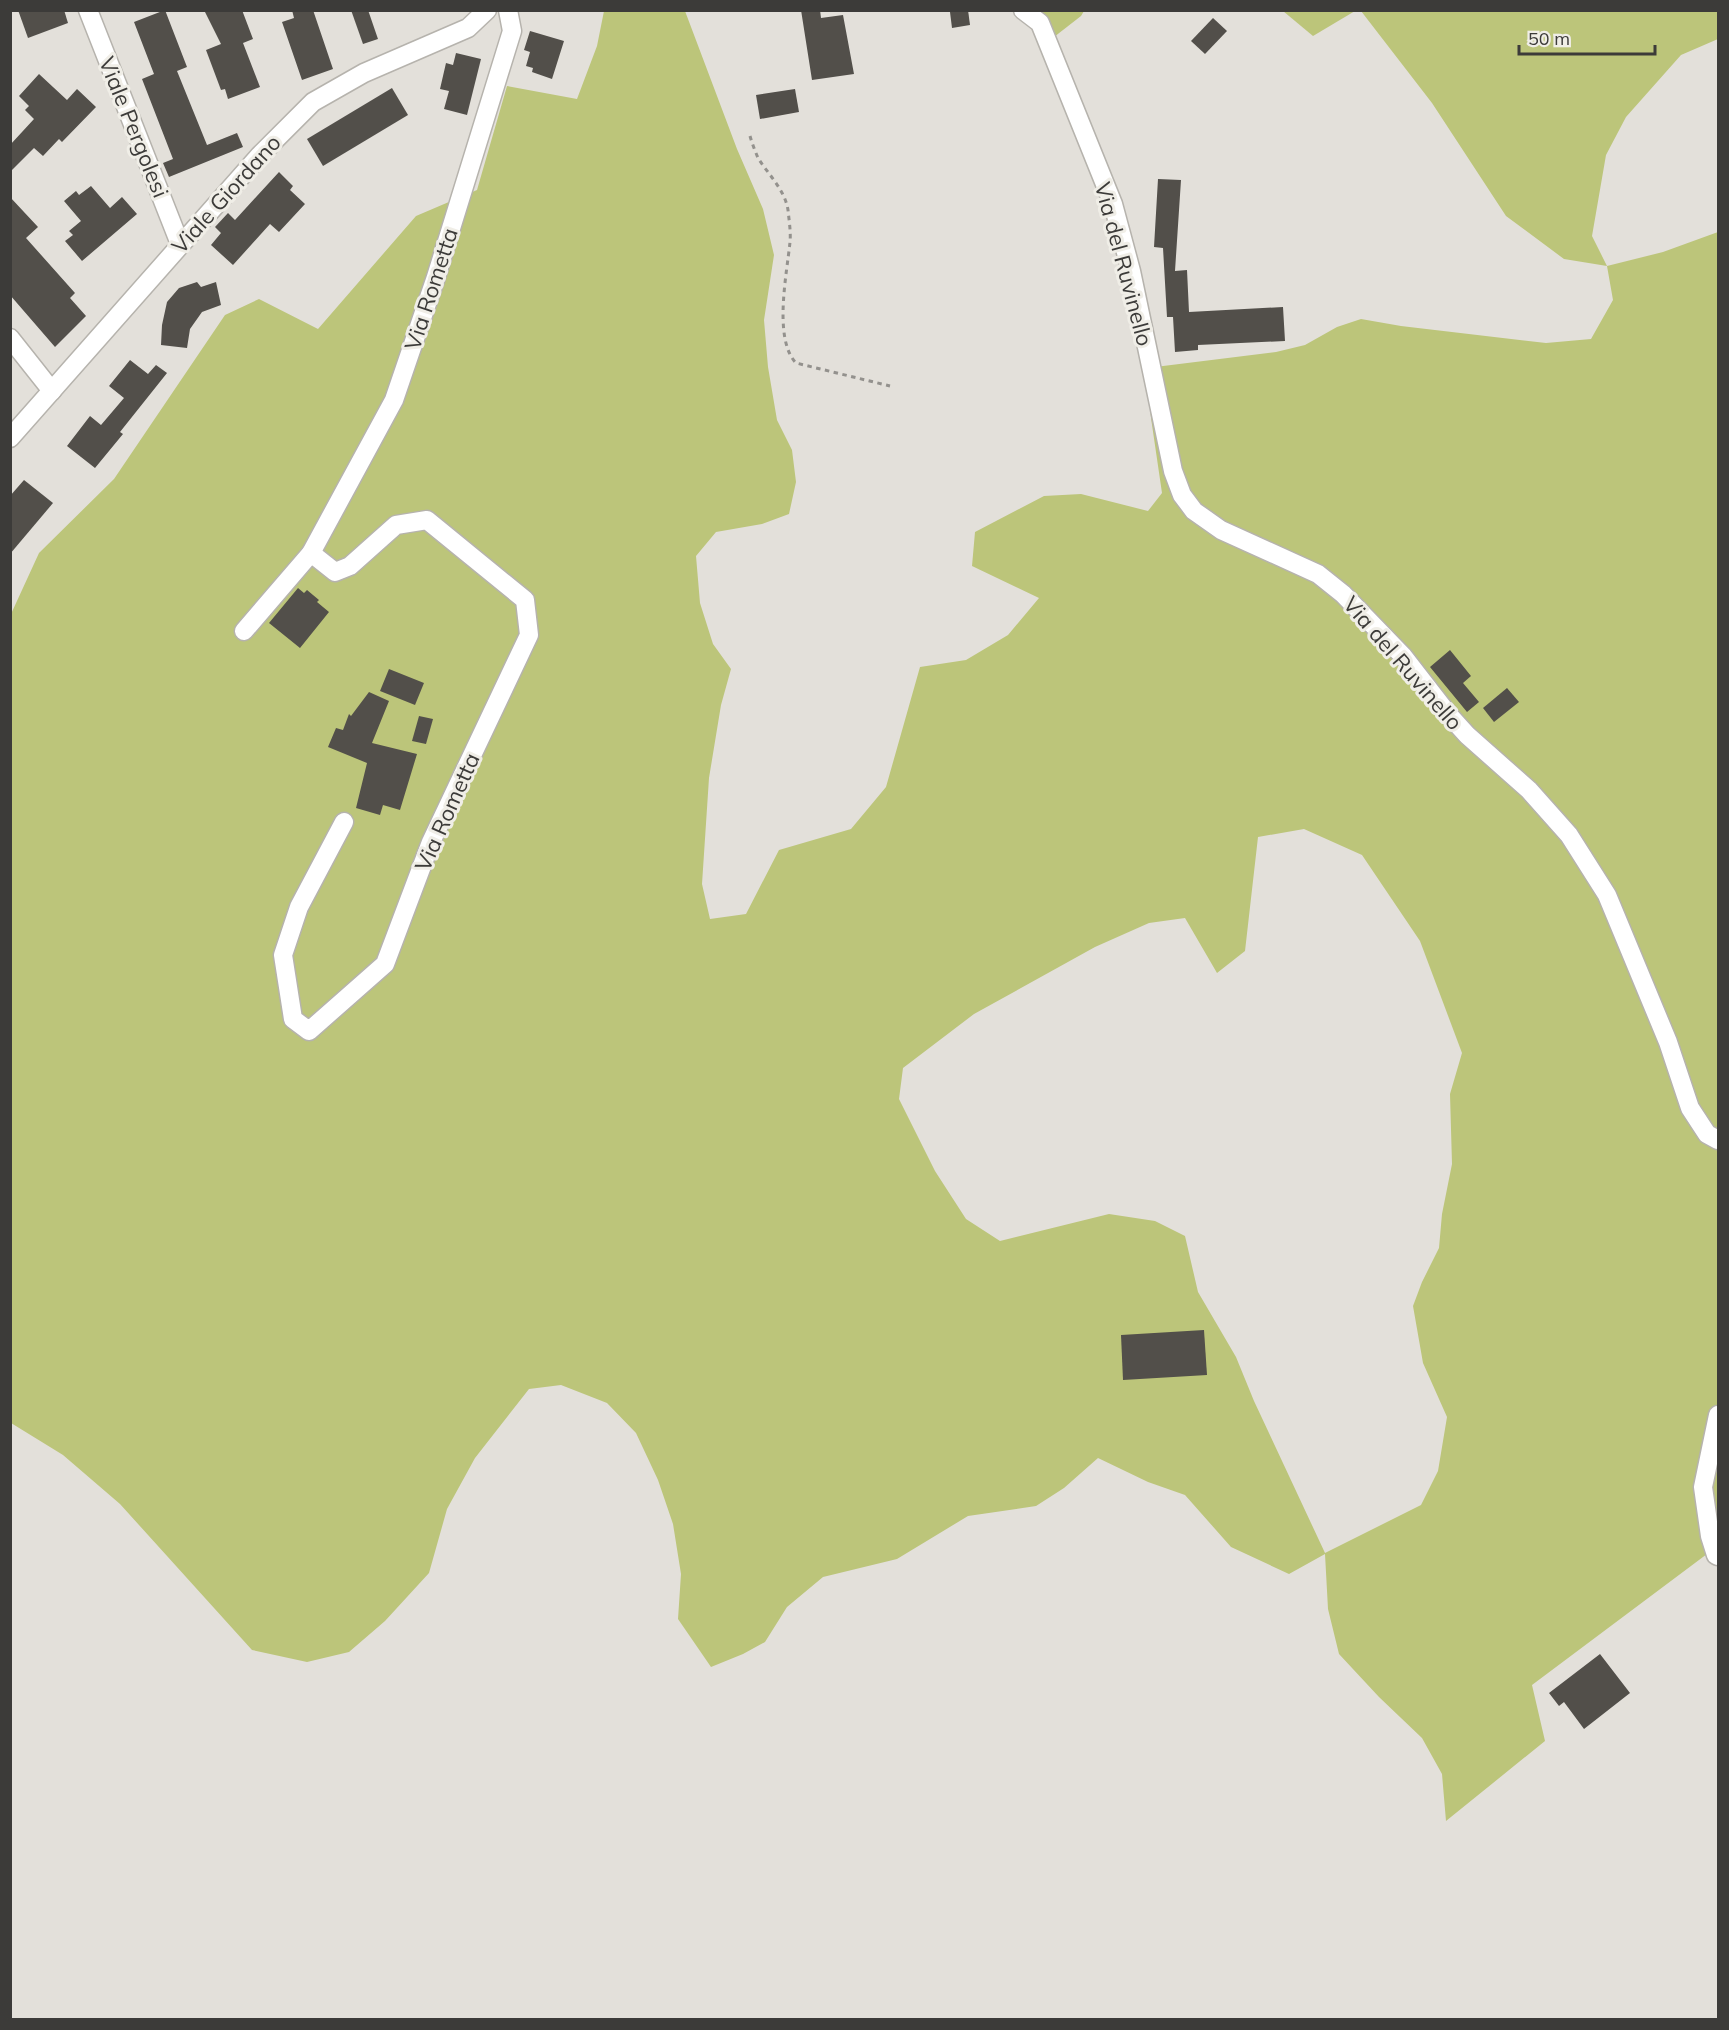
<svg xmlns="http://www.w3.org/2000/svg" width="1729" height="2030" font-family="Mulish,sans-serif">
<style>
.green{fill:#bcc57a;fill-rule:evenodd}
.building{fill:#524f4a}
.lines{fill:none;stroke-linecap:round;stroke-linejoin:round}
.street-casing{stroke:#b6b3ad;stroke-width:21}
.path{stroke:#93918d;stroke-width:3;stroke-dasharray:4.5 4.5;stroke-linecap:butt}
.street{stroke:#fff;stroke-width:18}
.labels{text-anchor:middle;dominant-baseline:central;stroke-width:6;stroke-linejoin:round;paint-order:stroke}
.street-label{font-size:22px;fill:#3c3b39;stroke:#f0eee7}
</style>
<rect width="100%" height="100%" fill="#e3e0da"/>
<g class="green">
<path d="M604,11h81l52,138 26,60 11,46 -10,65 4,47 9,53 15,30 4,32 -7,32 -27,10 -46,8 -20,24 4,47 13,41 18,25 -10,36 -12,73 -7,106 8,35 36,-5 33,-64 72,-21 35,-42 34,-120 46,-7 42,-25 31,-37 -67,-32 3,-34 69,-36 37,-2 67,17 14,-18 -11,-75 -4,-50 129,-16 29,-7 32,-18 24,-8 40,7 145,17 45,-4 22,-39 -6,-34 -43,-7 -58,-43 -74,-113 -71,-92h357v28l-37,16 -55,62 -20,38 -14,81 15,30 56,-14 55,-20v1316l-11,6 -175,131 13,56 -99,80 -4,-47 -20,-36 -43,-41 -40,-43 -11,-45 -3,-55 -36,20 -58,-27 -46,-52 -37,-13 -50,-24 -34,30 -28,18 -68,10 -71,43 -74,18 -36,30 -22,35 -22,12 -32,13 -33,-48 3,-45 -8,-50 -15,-44 -22,-47 -29,-30 -46,-18 -32,4 -54,69 -28,51 -18,64 -44,48 -36,31 -42,10 -55,-12 -132,-146 -57,-49 -52,-32v-809l28,-61 75,-74 111,-164 34,-16 59,30 98,-113 61,-26 30,-104 70,13 20,-53zM1304,829l58,26 58,86 42,112 -12,41 2,70 -10,50 -3,34 -17,34 -9,24 10,57 24,54 -9,54 -17,34 -96,48 -71,-152 -18,-44 -38,-65 -13,-56 -30,-15 -46,-7 -109,27 -34,-22 -31,-48 -36,-72 4,-31 71,-54 121,-67 54,-24 36,-5 32,55 28,-22 13,-114z"/>
<path d="M1026,11h58l-3,5 -36,28z"/>
<path d="M1283,11h72l-42,25z"/>
</g>
<g class="building">
<path d="M18,10h46l4,13 -40,15z"/>
<path d="M165,10l22,57 -10,4 30,74 30,-12 6,14 -74,30 -6,-14 10,-4 -31,-80 12,-5 -20,-52z"/>
<path d="M204,10h38l11,29 -10,4 17,44 -32,12 -3,-10 -4,1 -15,-40 15,-6z"/>
<path d="M292,10h21l20,59 -31,11 -20,-58 12,-4z"/>
<path d="M351,10h17l10,29 -15,5z"/>
<path d="M801,10h19l1,8 22,-3 11,59 -42,6z"/>
<path d="M968,10l2,15 -18,3 -2,-16z"/>
<path d="M1213,18l14,13 -22,23 -14,-13z"/>
<path d="M530,31l34,10 -12,38 -20,-7 1,-4 -7,-2 4,-14 -6,-2z"/>
<path d="M456,53l25,6 -14,56 -23,-6 5,-18 -9,-2 6,-26 7,2z"/>
<path d="M39,74l28,26 10,-11 19,18 -34,35 -3,-3 -16,17 -9,-8 -24,24v-27l24,-26 -9,-9 4,-4 -10,-10z"/>
<path d="M392,88l16,27 -85,51 -16,-27z"/>
<path d="M795,89l4,23 -39,7 -4,-24z"/>
<path d="M279,172l14,14 -3,4 15,14 -26,28 -9,-8 -37,41 -22,-20 10,-12 -6,-6 13,-14 7,7z"/>
<path d="M1158,179l23,1 -6,91 12,-1 2,42 94,-5 2,34 -87,4v5l-23,2 -2,-35h-6l-4,-69 -9,-1z"/>
<path d="M91,186l19,22 12,-11 15,17 -55,47 -17,-20 8,-6 -4,-4 12,-10 -17,-20 12,-10 3,4z"/>
<path d="M10,197l28,30 -12,11 49,55 -5,5 16,18 -31,31 -45,-52z"/>
<path d="M197,282l4,5 15,-5 5,23 -19,7 -12,17 -3,19 -26,-3 1,-20 5,-23 12,-14z"/>
<path d="M130,360l18,14 8,-9 11,8 -47,59 3,2 -28,34 -28,-22 23,-30 11,9 23,-27 -15,-12z"/>
<path d="M24,480l29,23 -43,51v-58z"/>
<path d="M298,588l6,5 3,-3 12,10 -2,2 12,10 -29,36 -31,-25z"/>
<path d="M1450,650l21,26 -8,7 16,19 -12,10 -37,-45z"/>
<path d="M389,669l35,14 -9,22 -35,-14z"/>
<path d="M1507,688l12,14 -25,20 -11,-14z"/>
<path d="M369,692l20,9 -17,42 45,11 -17,56 -17,-5 -3,10 -24,-7 11,-45 -39,-16 8,-19 7,2 6,-16 2,2z"/>
<path d="M419,716l14,3 -7,25 -14,-3z"/>
<path d="M1204,1330l3,45 -84,5 -2,-45z"/>
<path d="M1600,1654l30,39 -46,36 -20,-27 -5,4 -10,-13z"/>
</g>
<g class="lines">
<g class="street-casing">
<g id="street">
<path d="M88,10l92,234"/>
<path d="M1023,10l17,13 73,181 18,67 42,200 9,24 12,16 27,19 97,44 25,20 60,62 45,58 19,21 62,55 40,45 38,60 61,147 22,66 17,26 11,6"/>
<path d="M10,338l42,53"/>
<path d="M10,438l250,-283 53,-53 51,-29 104,-45 19,-18"/>
<path d="M311,553l24,19 15,-6 46,-41 31,-5 98,80 4,35 -98,207 -46,122 -76,67 -16,-12 -10,-64 16,-48 45,-85"/>
<path d="M244,631l67,-78 83,-153 42,-123 76,-246 -4,-21"/>
<path d="M1718,1415l-15,72 7,49 6,19 2,1"/>
</g>
</g>
<path class="path" d="M750,136c2,7 5,15 8,22 10,16 27,32 30,52 1,10 3,22 2,32 -3,31 -17,97 6,121l94,23"/>
<use href="#street" class="street"/>
</g>
<g class="labels">
<g class="street-label">
<text transform="translate(134 127) rotate(68)">Viale Pergolesi</text>
<text transform="translate(226 194) rotate(-48)">Viale Giordano</text>
<text transform="translate(1124 264) rotate(75)">Via del Ruvinello</text>
<text transform="translate(431 289) rotate(-72)">Via Rometta</text>
<text transform="translate(1403 663) rotate(49)">Via del Ruvinello</text>
<text transform="translate(447 812) rotate(-66)">Via Rometta</text>
</g>
</g>
<rect width="1729" height="2030" fill="none" stroke="#3c3b39" stroke-width="24"/>
<path d="M1519 45v9h136v-9" fill="none" stroke="#3c3b39" stroke-width="3"/>
<text x="1528" y="45" font-size="18" fill="#3c3b39" stroke="#f0eee7" stroke-width="4.5" paint-order="stroke">50 m</text>
</svg>
